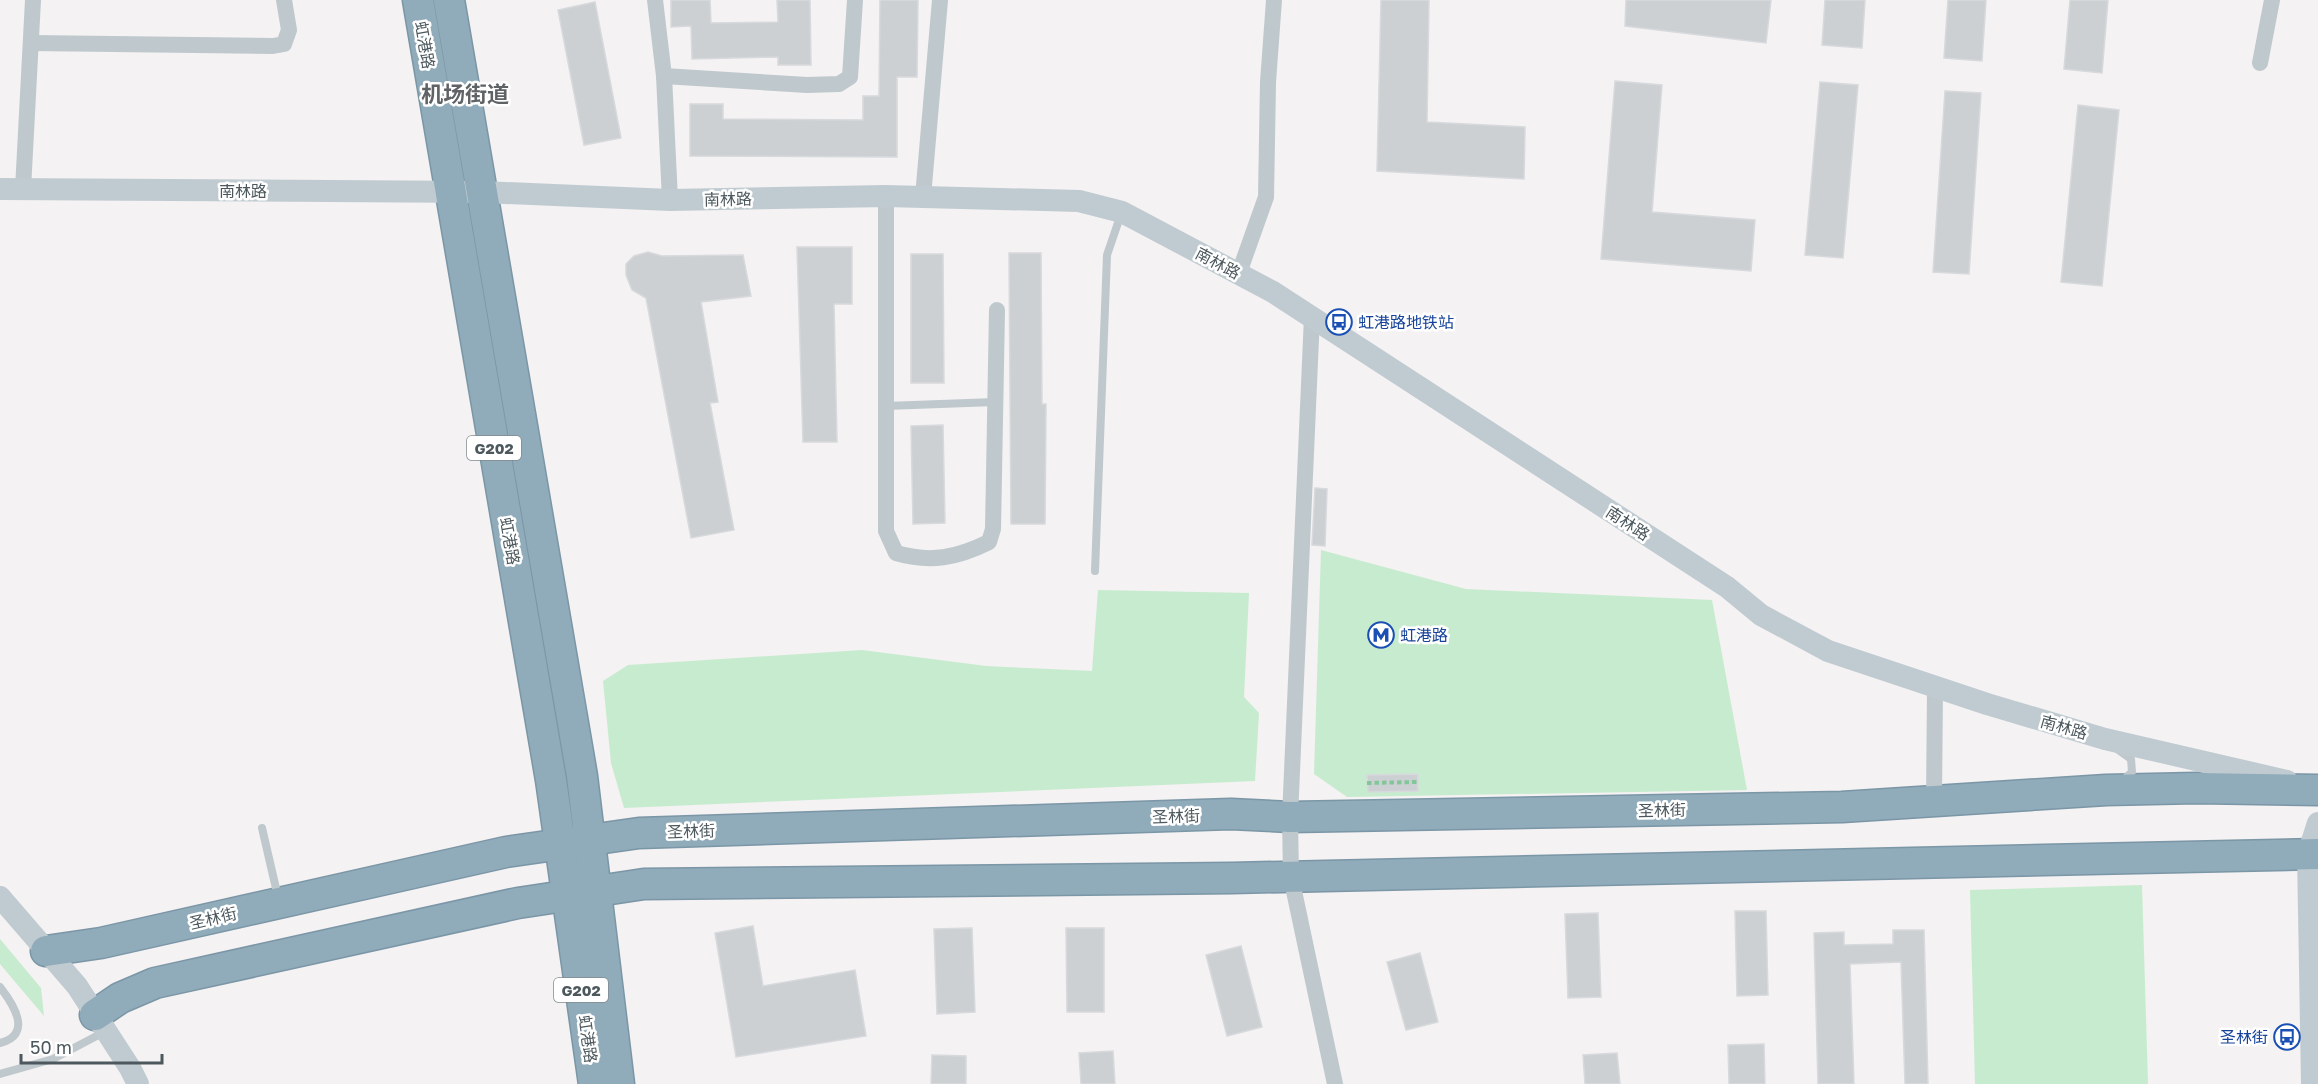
<svg xmlns="http://www.w3.org/2000/svg" width="2318" height="1084" font-family="'Golos Text','Noto Sans SC',sans-serif">
<style>
.green{fill:#c7ebcf}
.building{fill:#ccd0d3;stroke:#d7d9dc;stroke-width:1.5}
.lines{fill:none;stroke-linecap:round;stroke-linejoin:round}
.highway-casing{stroke:#7b96a6;stroke-width:33}
.path{stroke:#82c69a;stroke-width:4;stroke-dasharray:4.5 3;stroke-linecap:butt}
.lane{stroke:#bfc8cc;stroke-width:8}
.street{stroke:#bfc8cc;stroke-width:16}
.secondary{stroke:#c0cbd1;stroke-width:22}
.highway{stroke:#90abba;stroke-width:30}
.labels{text-anchor:middle;dominant-baseline:central;stroke-width:5;stroke-linejoin:round;paint-order:stroke}
.shield{fill:#fff;stroke:#828a8e;stroke-width:1.5}
.shield-label{font-size:15px;font-weight:bold;fill:#4c585d}
.street-label{font-size:16px;fill:#4c585d;stroke:#fff}
.transit-label{font-size:16px;fill:#164399;stroke:#fff;text-anchor:start}
.district-label{font-size:22px;font-weight:bold;fill:#5f6366;stroke:#fff}
</style>
<rect width="100%" height="100%" fill="#f4f2f2"/>
<g class="green">
<path d="M1321,550l145,39 246,11 35,190 -400,7 -33,-23z"/>
<path d="M1098,590l151,3 -5,104 15,16 -4,68 -631,27 -13,-45 -8,-82 25,-16 234,-15 124,16 106,5z"/>
<path d="M2142,885l6,199h-173l-5,-194z"/>
<path d="M0,939l41,49 3,28 -44,-52z"/>
</g>
<g class="building">
<path d="M671,0h39l1,23 67,-1 -1,-22h33l1,65h-33v-8l-86,2 -1,-33 -20,1z"/>
<path d="M880,0h38l-1,77h-20v80l-207,-1v-52h33v15l140,1v-24h16z"/>
<path d="M1381,0h48l-2,122 98,5 -1,52 -147,-8z"/>
<path d="M1626,0h145l-5,43 -141,-17z"/>
<path d="M1825,0h40l-3,48 -40,-3z"/>
<path d="M1948,0h38l-4,61 -38,-3z"/>
<path d="M2070,0h38l-6,73 -38,-4z"/>
<path d="M595,2l26,136 -37,7 -26,-135z"/>
<path d="M1615,81l47,4 -10,127 103,8 -4,51 -150,-12z"/>
<path d="M1820,82l38,3 -15,173 -38,-3z"/>
<path d="M1945,91l36,2 -12,181 -36,-2z"/>
<path d="M2078,105l41,5 -17,176 -41,-4z"/>
<path d="M797,247h55v57h-18l3,138h-34z"/>
<path d="M648,252l14,4 81,-1 8,41 -50,6 17,100 -8,1 24,127 -43,8 -45,-240 -14,-8 -6,-15v-11l8,-8z"/>
<path d="M1009,253h32l1,151h4l-1,120h-34z"/>
<path d="M911,254h32l1,129h-33z"/>
<path d="M943,425l2,98 -32,1 -2,-98z"/>
<path d="M1315,488l12,1 -2,57 -13,-1z"/>
<path d="M1418,774v17l-50,1 -1,-17z"/>
<path d="M1735,911h31l2,84 -31,1z"/>
<path d="M1598,913l3,84 -33,1 -3,-84z"/>
<path d="M753,926l10,60 92,-16 11,66 -130,21 -21,-124z"/>
<path d="M972,928l3,84 -38,2 -3,-85z"/>
<path d="M1066,928h38v84h-37z"/>
<path d="M1893,930h31l4,154h-23l-4,-122 -51,2 4,120h-36l-4,-151 30,-1v13l49,-1z"/>
<path d="M1241,946l21,81 -35,9 -21,-81z"/>
<path d="M1420,953l18,69 -32,8 -19,-68z"/>
<path d="M1764,1044l1,40h-36l-1,-39z"/>
<path d="M1113,1051l2,33h-34l-2,-31z"/>
<path d="M1617,1053l3,31h-35l-2,-29z"/>
<path d="M932,1055l34,1v28h-35z"/>
</g>
<g class="lines">
<g class="highway-casing">
<g id="highway">
<path d="M418,0l133,780 43,304"/>
<path d="M449,0l133,776 37,308"/>
<path d="M46,951l55,-8 405,-91 133,-19 592,-19 59,3 552,-10 264,-17 91,-2 121,2"/>
<path d="M95,1015l25,-17 35,-15 363,-80 126,-19 588,-6 1086,-24"/>
</g>
</g>
<path class="path" d="M1367,783l51,-1"/>
<g class="lane">
<path d="M886,406l109,-4"/>
<path d="M1095,571l12,-316 14,-41"/>
<path d="M2117,749l14,10 1,13 -10,9"/>
<path d="M262,828l16,69"/>
<path d="M0,987c14,18 33,48 0,56"/>
<path d="M0,1074l53,-15 53,-28"/>
</g>
<g class="street">
<path d="M655,0l9,76 6,124"/>
<path d="M31,43l242,3 11,-2 5,-14 -5,-30"/>
<path d="M2260,63l12,-63"/>
<path d="M664,76l143,9 32,-1 11,-7 5,-77"/>
<path d="M23,189l10,-189"/>
<path d="M886,196v335l10,22c34,10 61,5 93,-11l4,-13 4,-219"/>
<path d="M923,197l17,-197"/>
<path d="M1239,273l27,-76 2,-115 6,-82"/>
<path d="M1312,316l-22,501 1,60 44,207"/>
<path d="M1934,802l1,-115"/>
</g>
<g class="secondary">
<path d="M0,189l482,3 188,8 216,-4 193,5 43,11 151,80 454,295 34,28 67,36 159,53 118,35 182,42"/>
<path d="M0,897l77,89 53,82 8,16"/>
<path d="M2312,1084l-4,-230 10,-31"/>
</g>
<use href="#highway" class="highway"/>
</g>
<defs>
<g id="bus-ring" transform="scale(1.35)"><circle r="9.5" fill="#fff" stroke="#1a4fb4" stroke-width="1.5"/><path d="M-5-6H5V4H4V6H2V4H-2V6H-4V4H-5ZM-3.5-4V0h7V-4ZM-3.5 1.2v1.5H-2V1.2ZM2 1.2v1.5H3.5V1.2Z" fill="#1a4fb4"/></g>
<g id="metro-ring" transform="scale(1.35)"><circle r="9.5" fill="#fff" stroke="#1a4fb4" stroke-width="1.5"/><path d="M-5.5 5V-5H-3L0 0L3-5H5.5V5H3V-.5L0 4L-3-.5V5Z" fill="#1a4fb4"/></g>
</defs>
<g fill-rule="evenodd">
<use href="#bus-ring" x="1339" y="322"/>
<use href="#metro-ring" x="1381" y="635"/>
<use href="#bus-ring" x="2287" y="1037"/>
</g>
<g class="labels">
<g class="shield">
<rect x="467" y="436" width="54" height="24" rx="4.5"/>
<rect x="554" y="978" width="54" height="24" rx="4.5"/>
</g>
<g class="shield-label">
<text x="494" y="448">G202</text>
<text x="581" y="990">G202</text>
</g>
<g class="street-label">
<text transform="translate(425 45) rotate(80)">虹港路</text>
<text x="243" y="191">南林路</text>
<text transform="translate(728 199) rotate(-1)">南林路</text>
<text transform="translate(1218 263) rotate(28)">南林路</text>
<text transform="translate(1628 523) rotate(33)">南林路</text>
<text transform="translate(510 541) rotate(80)">虹港路</text>
<text transform="translate(2064 727) rotate(16)">南林路</text>
<text transform="translate(1662 810) rotate(-1)">圣林街</text>
<text transform="translate(1176 816) rotate(-2)">圣林街</text>
<text transform="translate(691 831) rotate(-2)">圣林街</text>
<text transform="translate(213 918) rotate(-13)">圣林街</text>
<text transform="translate(588 1039) rotate(82)">虹港路</text>
</g>
<g class="transit-label">
<text x="1358" y="322">虹港路地铁站</text>
<text x="1400" y="635">虹港路</text>
<text x="2268" y="1037" text-anchor="end">圣林街</text>
</g>
<g class="district-label">
<text x="465" y="93">机场街道</text>
</g>
</g>
<path d="M21 1054v9h141v-9" fill="none" stroke="#4c585d" stroke-width="3"/>
<text x="30" y="1054" font-size="18" fill="#4c585d" stroke="#ffffff" stroke-width="4.5" paint-order="stroke">50 m</text>
</svg>
